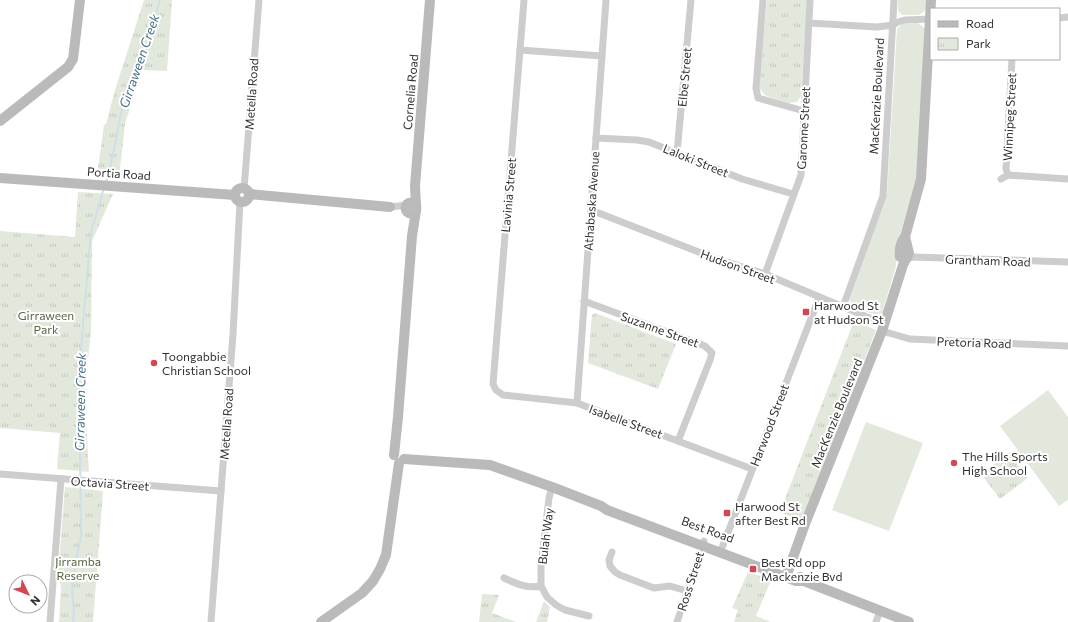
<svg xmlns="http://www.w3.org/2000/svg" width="1068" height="622" font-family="Commissioner,sans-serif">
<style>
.green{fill:#e3e8dd}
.park{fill:url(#park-tufts)}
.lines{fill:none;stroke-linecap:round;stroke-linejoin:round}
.stream{stroke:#cedfe8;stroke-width:2}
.street{stroke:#cdcdcd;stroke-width:7}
.secondary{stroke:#bababa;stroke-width:10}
.poi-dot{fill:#d14855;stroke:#fff;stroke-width:1.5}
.labels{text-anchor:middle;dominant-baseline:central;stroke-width:4;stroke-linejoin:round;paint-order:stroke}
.street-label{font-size:12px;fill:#303030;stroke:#fff}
.poi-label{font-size:12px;fill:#303030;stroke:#fff;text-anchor:start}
.park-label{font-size:12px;fill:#546742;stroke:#fff}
.water-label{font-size:13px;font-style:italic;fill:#477189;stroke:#fff}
</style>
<defs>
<pattern id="park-tufts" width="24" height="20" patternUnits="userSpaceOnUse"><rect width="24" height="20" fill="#e3e8dd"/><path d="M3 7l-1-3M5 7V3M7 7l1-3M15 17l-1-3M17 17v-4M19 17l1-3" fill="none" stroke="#c3c7be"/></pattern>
</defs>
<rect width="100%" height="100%" fill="#fff"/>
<g class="green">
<path d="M898,0h29l-1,10 -7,5h-17l-4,-4z"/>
<path d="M918,23l5,4 2,3 -8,148 -21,70v18l-13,44 -2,4c-6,2 -24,-5 -29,-9 -2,-3 -2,-3 -2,-6l37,-106 10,-164 5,-5z"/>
<path d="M1048,390l20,27v83l-9,6 -59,-80z"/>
<path d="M866,422l57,21 -34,88 -57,-21z"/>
</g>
<g class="park">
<path d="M144,0h28l-5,71 -25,-1 -17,54 -6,53 -22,-2 7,-50 2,-1 9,-34z"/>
<path d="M767,0h40l-6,96 -4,6 -9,1 -22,-7 -7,-8z"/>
<path d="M78,192l35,2 -21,47 -1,91 -7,60 5,80 -32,-3 3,-36 -60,-5v-197l75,6z"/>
<path d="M595,313l81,31 -18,45 -70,-26 4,-48z"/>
<path d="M854,321l22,9 -74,191 -25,-10 4,-2z"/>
<path d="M1009,453l19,25 -28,21 -19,-25z"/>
<path d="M65,487l38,4 -10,131h-34l2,-36 -3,-11z"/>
<path d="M748,572l23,8 -15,36 15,6h-37l4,-12 -6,-2z"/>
<path d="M482,594l17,1 -7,18 24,9h-37z"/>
<path d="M544,601l6,6 -3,15h-11z"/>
</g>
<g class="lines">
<g class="stream">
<path d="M106,182c9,-29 12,-60 20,-90 9,-31 25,-61 34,-92"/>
<path d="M73,622l1,-11 -2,-20 2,-19 7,-37 -1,-86 -2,-66 13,-151 13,-44"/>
</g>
<g class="street">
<path d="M524,0l-31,384 3,6 7,5 74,8 175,66"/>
<path d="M763,0l-7,88 2,10 46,13"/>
<path d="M1059,18l9,-1"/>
<path d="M809,23l68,4 16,-2 5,-3 7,-2 26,-1"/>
<path d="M520,50l82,6"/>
<path d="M596,138l41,2 12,2 93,37 51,15"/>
<path d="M677,153l14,-153"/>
<path d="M1008,175l-2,-6 6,-110"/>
<path d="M1001,179l7,-4 60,4"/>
<path d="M244,189l15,-189"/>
<path d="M390,207l17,-2"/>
<path d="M591,210l123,48 51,16 107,45 13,3"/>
<path d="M907,258l7,-1 154,5"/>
<path d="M765,274l36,-99 9,-175"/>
<path d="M584,301l121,45 7,7 -2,7 -32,81"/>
<path d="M843,307l40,-111 11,-196"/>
<path d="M882,331l28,8 158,7"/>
<path d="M577,403l29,-403"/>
<path d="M0,474l221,17"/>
<path d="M552,487l-3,11 -8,68v20l6,11 9,8 9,5 24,6"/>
<path d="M612,552l-3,8 1,6 5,6 5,3 34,13 16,-2 17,5"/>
<path d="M720,553l99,-255"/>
<path d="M504,578c13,6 24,11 37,8"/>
<path d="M50,622l11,-143"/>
<path d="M211,622l22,-288 7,-132"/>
<path d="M677,622l27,-81"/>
<path d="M876,622l4,-11"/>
</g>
<g class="secondary">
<path d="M0,121l68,-54 5,-8 7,-59"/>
<path d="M0,178l235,17"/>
<circle cx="242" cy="195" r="7"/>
<path d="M249,194l141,13"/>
<circle cx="411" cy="208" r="5.5"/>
<path d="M416,205l-1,-19 15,-186"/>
<path d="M905,237c-5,6 -6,12 -5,20l7,1"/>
<path d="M394,455l4,-38 14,-181 4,-25"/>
<path d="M404,459l86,6 62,22 49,19 6,4 189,71h8"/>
<path d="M786,577l19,-53 77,-193 21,-66 6,-12 -4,-16 16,-58 10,-179"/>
<path d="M800,577l4,4 105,41"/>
<path d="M321,622l41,-29 11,-12 7,-12 6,-14 13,-92"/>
</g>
</g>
<g class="poi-dot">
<rect x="802" y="308" width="8" height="8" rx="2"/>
<circle cx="154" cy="363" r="4"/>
<circle cx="954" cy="463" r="4"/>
<rect x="723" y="509" width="8" height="8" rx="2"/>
<rect x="749" y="565" width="8" height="8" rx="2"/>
</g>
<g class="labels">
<g class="street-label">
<text transform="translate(684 77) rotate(-85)">Elbe Street</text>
<text transform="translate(410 92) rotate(-85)">Cornelia Road</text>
<text transform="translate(251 94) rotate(-86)">Metella Road</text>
<text transform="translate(876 96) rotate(-87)">MacKenzie Boulevard</text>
<text transform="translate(1009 117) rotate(-87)">Winnipeg Street</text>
<text transform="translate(803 128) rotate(-87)">Garonne Street</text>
<text transform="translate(696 160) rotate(22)">Laloki Street</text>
<text transform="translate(119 173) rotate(4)">Portia Road</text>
<text transform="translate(508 195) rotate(-85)">Lavinia Street</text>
<text transform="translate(591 201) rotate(-86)">Athabaska Avenue</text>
<text transform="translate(988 260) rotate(2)">Grantham Road</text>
<text transform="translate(738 266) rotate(20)">Hudson Street</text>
<text transform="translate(660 329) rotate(20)">Suzanne Street</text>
<text transform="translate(974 342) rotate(2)">Pretoria Road</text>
<text transform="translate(836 413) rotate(-68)">MacKenzie Boulevard</text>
<text transform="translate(626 421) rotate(20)">Isabelle Street</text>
<text transform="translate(226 424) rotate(-86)">Metella Road</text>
<text transform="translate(769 425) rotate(-69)">Harwood Street</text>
<text transform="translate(110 483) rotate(4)">Octavia Street</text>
<text transform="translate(708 529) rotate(20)">Best Road</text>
<text transform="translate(545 536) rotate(-83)">Bulah Way</text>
<text transform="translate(690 581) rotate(-72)">Ross Street</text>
</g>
<g class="poi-label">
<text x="814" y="305">Harwood St<tspan x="814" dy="14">at Hudson St</tspan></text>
<text x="162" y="356">Toongabbie<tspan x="162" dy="14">Christian School</tspan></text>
<text x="962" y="456">The Hills Sports<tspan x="962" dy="14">High School</tspan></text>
<text x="735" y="506">Harwood St<tspan x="735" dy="14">after Best Rd</tspan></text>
<text x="761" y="562">Best Rd opp<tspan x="761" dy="14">Mackenzie Bvd</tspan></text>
</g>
<g class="park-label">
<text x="46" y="315">Girraween<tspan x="46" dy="14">Park</tspan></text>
<text x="78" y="561">Jirramba<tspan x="78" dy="14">Reserve</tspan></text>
</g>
<g class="water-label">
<text transform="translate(139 61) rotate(-71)">Girraween Creek</text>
<text transform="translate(80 402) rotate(-89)">Girraween Creek</text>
</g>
</g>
<rect x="930" y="8" width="130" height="52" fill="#ffffff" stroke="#acacac"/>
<rect x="938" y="21" width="20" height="6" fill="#bababa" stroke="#acacac"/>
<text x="966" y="28" font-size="12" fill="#303030">Road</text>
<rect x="938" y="38" width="20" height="12" fill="url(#park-tufts)" stroke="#acacac"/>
<text x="966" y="48" font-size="12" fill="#303030">Park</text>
<g transform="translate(28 594) rotate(133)"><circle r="19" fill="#ffffff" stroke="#acacac"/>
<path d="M0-3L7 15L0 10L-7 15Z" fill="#d14855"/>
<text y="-6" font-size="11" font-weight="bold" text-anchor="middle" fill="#303030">N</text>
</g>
</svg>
